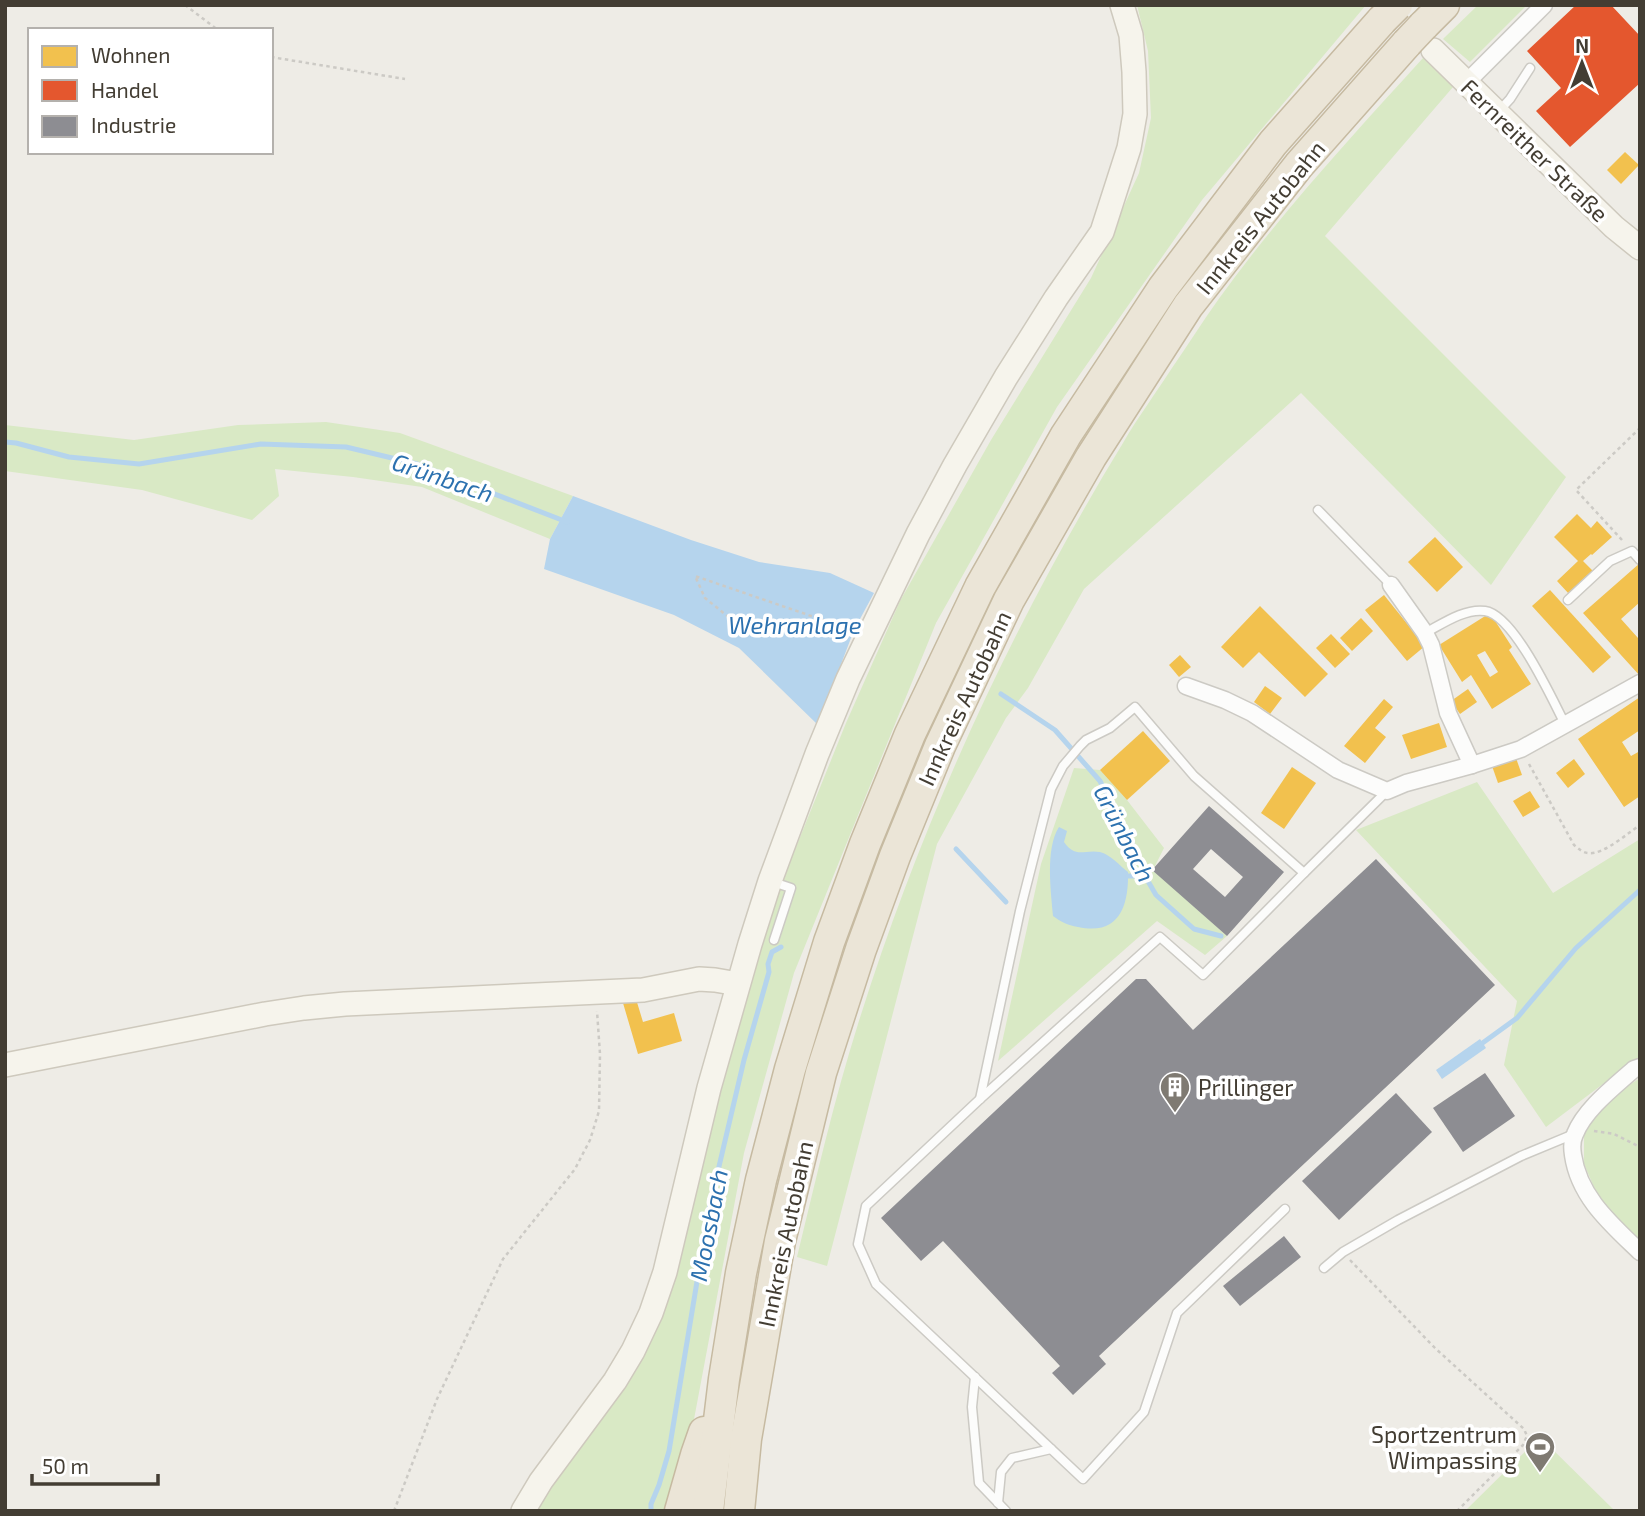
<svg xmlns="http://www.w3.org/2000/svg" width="1645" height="1516" font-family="'Exo 2',sans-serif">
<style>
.green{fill:#d9e9c5}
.water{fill:#b5d4ed}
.homes{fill:#f2c14e;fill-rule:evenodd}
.shops{fill:#e4572e}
.industry{fill:#8d8d92;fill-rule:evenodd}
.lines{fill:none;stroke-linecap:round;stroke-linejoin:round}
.stream{stroke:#b5d4ed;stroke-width:5}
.lane-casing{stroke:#cccac4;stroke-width:11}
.street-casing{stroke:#cccac4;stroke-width:19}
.secondary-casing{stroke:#cec9bd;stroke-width:26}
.highway-casing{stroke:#c6baa1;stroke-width:33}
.path{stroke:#cccac5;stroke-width:2.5;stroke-dasharray:3.5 3.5;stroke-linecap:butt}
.lane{stroke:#fcfcfb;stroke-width:8}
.street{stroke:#fcfcfb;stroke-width:16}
.secondary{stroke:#f6f4ec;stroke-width:23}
.highway{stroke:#ebe5d7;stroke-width:30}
.highway-bridge-casing{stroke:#c6baa1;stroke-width:33;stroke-linecap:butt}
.highway-bridge{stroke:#ebe5d7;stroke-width:30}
.labels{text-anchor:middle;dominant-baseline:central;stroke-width:7;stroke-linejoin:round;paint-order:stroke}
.street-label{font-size:23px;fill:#433d33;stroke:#fff}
.poi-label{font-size:23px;fill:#433d33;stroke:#fff;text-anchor:start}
.water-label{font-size:24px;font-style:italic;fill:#2c71af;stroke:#fff}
</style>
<rect width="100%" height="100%" fill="#eeece6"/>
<g class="green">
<path d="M1137,5h229l-164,195 -145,207 -121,216 -142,350 -50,180 -52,277 -22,81h-137l103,-140 26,-58 31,-106 29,-128 32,-120 32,-87 60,-149 54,-122 91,-161 100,-162 48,-105 12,-55 -3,-67z"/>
<path d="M1478,5h49l-57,57 -27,-23z"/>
<path d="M1423,58l30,29 -128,149 241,241 -75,108 -190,-192 -217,196 -56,99 -22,30 -69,126 -110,422 -30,-9c19,-78 37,-157 61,-233 64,-204 154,-399 265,-581 15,-26 33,-50 49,-75 16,-23 30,-46 46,-68 62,-86 134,-164 205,-242z"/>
<path d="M326,422l74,11 173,63 -23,43 -128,-52 -69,-10 -78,-8 4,27 -27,24 -110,-30 -137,-19v-46l129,15 104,-15z"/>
<path d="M1074,768l26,2 27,30 37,48 -11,22 74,66 -22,19 -48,-34 -159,140 43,-197z"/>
<path d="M1477,782l76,111 87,-54v226l-37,19 -57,43 -42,-62 13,-64 -161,-171z"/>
<path d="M1640,1078v165l-37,-35 -19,-44v-29l18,-32z"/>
<path d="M1540,1437l75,74h-150z"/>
</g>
<g class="water">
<path d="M573,496l118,44 68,22 71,11 44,20 -20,37 -36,95 -79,-77 -65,-33 -130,-46 6,-30z"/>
<path d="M1059,827l8,4 -3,11c12,17 20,7 36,10 10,2 20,14 28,20 1,34 -9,64 -50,55 -11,-2 -17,-5 -25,-11 -2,-25 -8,-67 6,-89z"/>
<path d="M1480,1039l6,9 -44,31 -6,-9z"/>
</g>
<g class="homes">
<path d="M1625,152l14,13 -18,19 -14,-14z"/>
<path d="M1577,514l14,14 6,-7 15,16 -20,18 -1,-1 -8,7 10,10 -24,23 -12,-13 21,-20 -24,-24z"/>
<path d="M1435,537l28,30 -26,25 -29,-30z"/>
<path d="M1640,563v39l-19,17 17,19 2,-1v39l-57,-63z"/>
<path d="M1550,590l61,67 -18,16 -61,-67z"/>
<path d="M1384,595l41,51 -18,15 -42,-51z"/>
<path d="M1260,606l68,68 -23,23 -46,-45 -16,16 -22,-21z"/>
<path d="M1490,613l22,34 -3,3 22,34 -39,25 -21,-34 -9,7 -23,-37zM1485,651l13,21 -8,5 -13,-22z"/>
<path d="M1361,618l12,13 -21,20 -12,-13z"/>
<path d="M1331,634l19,20 -15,14 -19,-20z"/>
<path d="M1180,655l11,12 -12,10 -10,-12z"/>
<path d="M1265,686l17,12 -12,16 -16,-12z"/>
<path d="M1468,689l9,13 -17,12 -9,-13z"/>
<path d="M1640,697v33l-18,12 9,14 9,-5v45l-16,11 -46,-68z"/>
<path d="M1384,699l9,8 -18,21 11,9 -21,26 -21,-17z"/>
<path d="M1439,723l8,24 -36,12 -9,-24z"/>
<path d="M1143,731l27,30 -43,39 -27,-30z"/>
<path d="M1516,758l6,17 -24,8 -6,-17z"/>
<path d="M1574,759l11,15 -17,14 -12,-15z"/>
<path d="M1292,767l24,16 -32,46 -23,-16z"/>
<path d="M1530,791l10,16 -17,10 -10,-16z"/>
<path d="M636,999l7,23 31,-9 8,28 -44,13 -15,-51z"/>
</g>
<path class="shops" d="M1576,5h35l29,31v47l-70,64 -34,-36 25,-23 -34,-37z"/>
<g class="industry">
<path d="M1209,806l75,66 -57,64 -75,-66zM1211,849l32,28 -18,20 -32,-28z"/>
<path d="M1376,859l119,126 -396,371 7,8 -33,31 -21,-22 8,-7 -117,-125 -22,20 -40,-43 255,-239h10l47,51z"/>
<path d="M1485,1073l30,43 -52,36 -30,-44z"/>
<path d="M1396,1093l36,39 -93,88 -37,-39z"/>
<path d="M1284,1236l17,21 -61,49 -17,-20z"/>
</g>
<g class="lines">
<g class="stream">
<path d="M5,442l11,1 53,14 70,7 122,-20 85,3 71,17 150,58"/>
<path d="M1001,694l54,36 45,51 42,82 3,13 11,19 38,34 27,7"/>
<path d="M956,849l50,53"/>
<path d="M1128,876h17"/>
<path d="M1477,1047l40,-29 59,-70 64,-58"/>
<path d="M651,1511v-7l8,-19 10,-34 40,-242 35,-149 25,-88 -1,-8 4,-12 9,-5"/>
</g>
<g class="lane-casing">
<g id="lane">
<path d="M1498,112l12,-13 20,-31"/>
<path d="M1318,510l73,75"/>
<path d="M1568,600l42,-39 22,-10 8,9"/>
<path d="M1425,633c17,-9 40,-25 60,-22 29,4 67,88 80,113"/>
<path d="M773,882l18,6 -17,52"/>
<path d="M980,1099l40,-188 31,-122 12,-23 17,-20 6,-6 24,-12 25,-21 59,69 110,97 83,-82"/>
<path d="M1285,1209l-108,104 -33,99 -61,67 -207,-195 -18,-40 8,-38 114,-107 180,-162 43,38 101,-102"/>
<path d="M1324,1268l19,-16 55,-32 123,-64 53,-22"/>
<path d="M975,1377l-3,30 7,76 27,28"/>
<path d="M998,1503l3,-31 11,-14 39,-9"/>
</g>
</g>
<g class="street-casing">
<g id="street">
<path d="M1466,83l78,-78"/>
<path d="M1391,585l34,48 6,12 17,68 24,52"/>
<path d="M1186,686l39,14 27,13 86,57 49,21 19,-8 66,-18 49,-16 119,-66"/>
<path d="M1640,1067l-6,2c-20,18 -49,40 -59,65 -3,6 -3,15 -2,21 6,42 38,69 67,97"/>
</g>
</g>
<g class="secondary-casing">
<g id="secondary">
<path d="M1433,50l181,177 26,21"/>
<path d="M5,1065l260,-51 39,-6 41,-4 298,-14 56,-11 16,1 23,4"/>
<path d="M523,1511l18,-30 74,-100 18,-30 18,-38 14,-41 44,-184 41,-144 20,-63 47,-127 31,-75 70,-145 37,-69 51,-88 50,-79 46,-66 27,-84 6,-34 -1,-42 -3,-37 -9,-30"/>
</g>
</g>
<g class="highway-casing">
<g id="highway">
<path d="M1423,26l21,-21"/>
<path d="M680,1511l16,-56 8,-23"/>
<path d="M708,1511l16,-132 17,-106 20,-93 29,-111 39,-127 36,-98 45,-110 70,-147 86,-152 97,-147 110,-145 109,-123"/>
<path d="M739,1511l7,-72 34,-198 41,-168 40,-124 34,-93 45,-110 69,-146 82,-143 97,-151 111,-141 108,-122"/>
</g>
</g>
<g class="path">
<path d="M185,5l33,25"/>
<path d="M271,57l134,22"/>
<path d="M1622,540l-46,-50 64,-62"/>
<path d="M740,635l-9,-16 -26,-21 -10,-22 154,53"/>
<path d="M1529,764l45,81c5,4 9,8 15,8 14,2 39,-20 51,-28"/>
<path d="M1594,1131l20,3 26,13"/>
<path d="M1350,1260l85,88 89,81 3,7 -4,9 -66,66"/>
<path d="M394,1511l43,-112 66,-140 72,-90 15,-29 9,-29 1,-57 -3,-43"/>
</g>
<use href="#lane" class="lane"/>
<use href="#street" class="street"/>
<use href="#secondary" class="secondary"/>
<use href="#highway" class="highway"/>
<g class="highway-bridge-casing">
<g id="highway-bridge">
<path d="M1382,20l15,-15"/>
<path d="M1407,43l16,-17"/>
</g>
</g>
<use href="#highway-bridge" class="highway-bridge"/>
</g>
<defs>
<g id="building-pin" transform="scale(1.575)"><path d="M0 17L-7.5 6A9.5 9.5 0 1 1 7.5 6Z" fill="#7f7a72" stroke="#fff"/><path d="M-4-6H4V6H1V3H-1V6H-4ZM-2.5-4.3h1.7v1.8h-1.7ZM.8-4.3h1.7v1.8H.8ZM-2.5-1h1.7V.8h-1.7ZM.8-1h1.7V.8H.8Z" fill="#fff"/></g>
<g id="stadium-pin" transform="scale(1.575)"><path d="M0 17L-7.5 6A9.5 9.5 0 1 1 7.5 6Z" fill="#7f7a72" stroke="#fff"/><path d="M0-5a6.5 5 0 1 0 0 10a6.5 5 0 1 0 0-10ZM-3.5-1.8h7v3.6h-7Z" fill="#fff"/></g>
</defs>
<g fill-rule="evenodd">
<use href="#building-pin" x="1175" y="1087"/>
<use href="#stadium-pin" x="1540" y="1447"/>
</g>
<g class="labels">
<g class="street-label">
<text transform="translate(1535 150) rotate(44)">Fernreither Straße</text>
<text transform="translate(1260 217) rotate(-51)">Innkreis Autobahn</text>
<text transform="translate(964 698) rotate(-65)">Innkreis Autobahn</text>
<text transform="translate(785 1234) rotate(-78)">Innkreis Autobahn</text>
</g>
<g class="poi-label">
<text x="1198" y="1087">Prillinger</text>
<text x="1517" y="1434" text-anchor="end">Sportzentrum<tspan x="1517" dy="26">Wimpassing</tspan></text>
</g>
<g class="water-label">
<text transform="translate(443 477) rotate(19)">Grünbach</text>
<text x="795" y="624">Wehranlage</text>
<text transform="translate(1125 833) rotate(63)">Grünbach</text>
<text transform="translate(708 1225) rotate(-79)">Moosbach</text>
</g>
</g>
<rect width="1645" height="1516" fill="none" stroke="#433d33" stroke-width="14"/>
<rect x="28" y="28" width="245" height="126" fill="#ffffff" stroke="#b4b1ad" stroke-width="2"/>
<rect x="42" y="46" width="35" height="21" fill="#f2c14e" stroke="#b4b1ad" stroke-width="2"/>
<text x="91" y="63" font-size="21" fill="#433d33">Wohnen</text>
<rect x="42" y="80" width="35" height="21" fill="#e4572e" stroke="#b4b1ad" stroke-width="2"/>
<text x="91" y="98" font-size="21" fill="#433d33">Handel</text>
<rect x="42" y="116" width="35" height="21" fill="#8d8d92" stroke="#b4b1ad" stroke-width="2"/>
<text x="91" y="133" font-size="21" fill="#433d33">Industrie</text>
<g transform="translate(1582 63)" stroke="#ffffff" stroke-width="5" paint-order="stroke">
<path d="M0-5L12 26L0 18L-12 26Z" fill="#433d33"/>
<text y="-10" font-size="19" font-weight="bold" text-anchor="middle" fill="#433d33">N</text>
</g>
<path d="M32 1474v10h126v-10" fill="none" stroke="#433d33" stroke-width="3.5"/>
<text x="42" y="1474" font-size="21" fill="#433d33" stroke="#ffffff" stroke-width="5" paint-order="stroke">50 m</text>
</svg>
